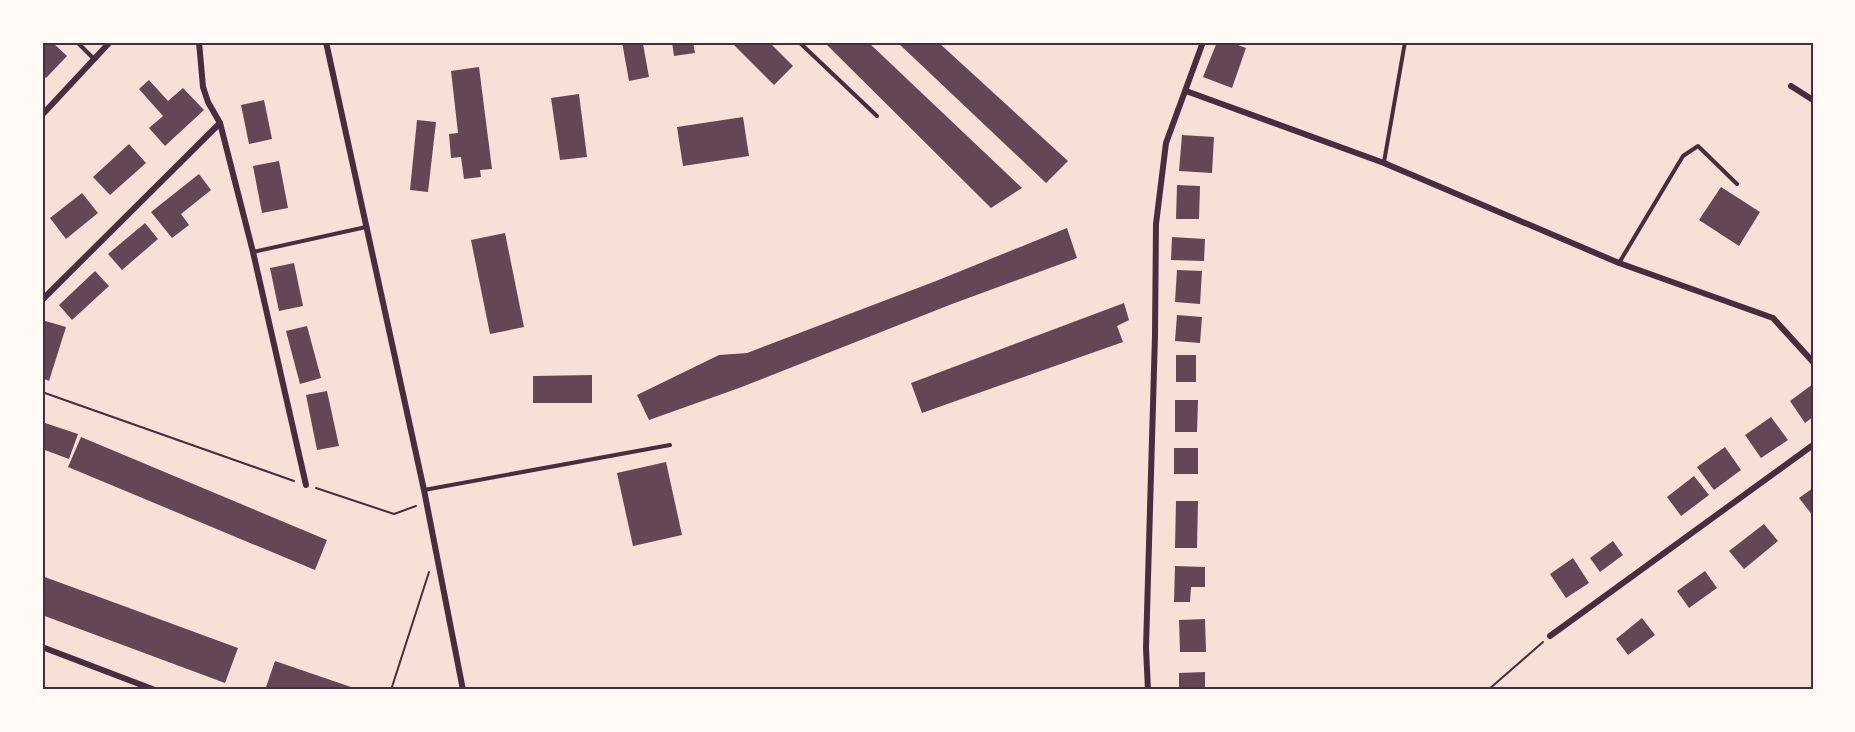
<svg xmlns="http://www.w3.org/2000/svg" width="1855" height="732" font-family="'Alegreya Sans',sans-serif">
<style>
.building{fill:#644757}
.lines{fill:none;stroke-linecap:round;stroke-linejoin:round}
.path{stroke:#4a2c40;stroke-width:2}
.service{stroke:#4a2c40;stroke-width:4}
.minor{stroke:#4a2c40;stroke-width:6}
.neatline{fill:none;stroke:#4a2c40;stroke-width:2}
</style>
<rect width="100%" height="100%" fill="#f7e1d7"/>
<g class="building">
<path d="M42,42h10l15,14 -21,22 -4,-4z"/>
<path d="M622,42h27l-6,2 6,33 -20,4z"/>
<path d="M672,42h21l2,11 -21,3z"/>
<path d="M731,42h38l24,24 -19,19z"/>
<path d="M824,42h44l154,146 -31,20z"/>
<path d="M897,42h41l130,119 -22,22z"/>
<path d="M1217,42h13l16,6 -14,40 -29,-11z"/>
<path d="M479,67l13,102 -12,1 1,7 -17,2 -3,-22 -10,1 -2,-24 9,-1 -7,-62z"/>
<path d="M149,80l19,21 15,-13 21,22 -39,36 -16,-18 14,-12 -24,-27z"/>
<path d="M579,94l8,63 -27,3 -9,-62z"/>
<path d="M264,100l8,39 -23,5 -8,-39z"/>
<path d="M743,117l6,39 -66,10 -6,-39z"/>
<path d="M417,120l19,2 -8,70 -18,-2z"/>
<path d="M1182,135l32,2 -2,36 -33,-2z"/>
<path d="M129,144l17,19 -36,32 -17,-18z"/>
<path d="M279,161l9,47 -26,5 -9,-47z"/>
<path d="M199,174l12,16 -30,24 8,11 -17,13 -21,-26z"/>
<path d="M1177,185l23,1 -1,33h-23z"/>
<path d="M1721,187l39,25 -21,34 -40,-26z"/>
<path d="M82,193l16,20 -32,26 -16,-21z"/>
<path d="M145,223l13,16 -36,31 -14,-16z"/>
<path d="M1067,228l10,30 -125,46 -213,84 -90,32 -12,-25 82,-40 28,-2 189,-72z"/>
<path d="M505,233l19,94 -34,7 -19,-94z"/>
<path d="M1172,237l33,2 -1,22 -33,-1z"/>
<path d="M294,263l9,43 -24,5 -9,-43z"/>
<path d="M1177,270l25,1 -2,33 -25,-2z"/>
<path d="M95,271l14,15 -37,34 -13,-15z"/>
<path d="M1124,303l5,17 -12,6 6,16 -201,71 -11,-30z"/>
<path d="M1177,315l25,2 -2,26 -25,-2z"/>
<path d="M42,320l24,7 -17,54 -7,-3z"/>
<path d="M307,326l14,52 -21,6 -14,-53z"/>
<rect x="1176" y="355" width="20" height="27"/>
<path d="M592,375v28h-59v-27z"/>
<path d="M1813,384v33l-8,6 -15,-22z"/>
<path d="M327,391l12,55 -22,4 -11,-55z"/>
<path d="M1175,400h23l-1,32h-22z"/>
<path d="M1771,417l17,23 -27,18 -16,-23z"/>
<path d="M42,422l36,12 -9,25 -27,-10z"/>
<path d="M81,437l246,103 -12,30 -247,-103z"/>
<path d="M1725,447l16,23 -27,20 -17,-23z"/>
<rect x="1174" y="448" width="24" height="26"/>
<path d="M666,462l16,73 -49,11 -16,-73z"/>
<path d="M1694,476l15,19 -28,21 -14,-19z"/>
<path d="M1813,488v28l-14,-18z"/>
<path d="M1176,501h22l-1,47h-22z"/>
<path d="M1764,524l14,17 -34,28 -15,-18z"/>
<path d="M1613,541l10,14 -23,17 -10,-14z"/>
<path d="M1573,558l16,25 -23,15 -16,-24z"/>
<path d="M1175,566l30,1v20h-14l-1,15h-16z"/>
<path d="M1705,571l12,17 -28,20 -12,-17z"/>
<path d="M42,576l196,72 -13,35 -183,-68z"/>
<path d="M1642,618l13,17 -27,20 -12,-16z"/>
<path d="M1205,619l1,33h-26l-1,-32z"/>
<path d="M275,661l76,26 -2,3h-84z"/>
<path d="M1205,672v18h-26v-17z"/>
</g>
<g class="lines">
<g class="path">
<path d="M42,392l252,89"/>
<path d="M316,488l78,26 22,-8"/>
<path d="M391,690l38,-118"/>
<path d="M1488,690l55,-48"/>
</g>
<g class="service">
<path d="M77,42l17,17"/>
<path d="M799,42l78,74"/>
<path d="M1384,162l21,-120"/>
<path d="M253,252l113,-25"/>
<path d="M1619,263l64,-107 15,-10 39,38"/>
<path d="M424,490l246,-45"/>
</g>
<g class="minor">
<path d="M199,42l4,45 5,15 12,21 33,129 53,233"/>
<path d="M326,42l98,448 39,200"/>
<path d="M1791,86l22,14"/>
<path d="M1186,91l198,72 235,100 154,55 40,44"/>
<path d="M42,115l68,-73"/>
<path d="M42,300l178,-177"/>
<path d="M1550,636l263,-191"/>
<path d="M42,647l113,43"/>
<path d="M1148,690l-2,-42 9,-313 1,-111 10,-81 37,-101"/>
</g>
</g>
<rect width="1855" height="732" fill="none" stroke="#fffaf5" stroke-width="87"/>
<rect x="44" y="44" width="1768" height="644" class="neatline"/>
</svg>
